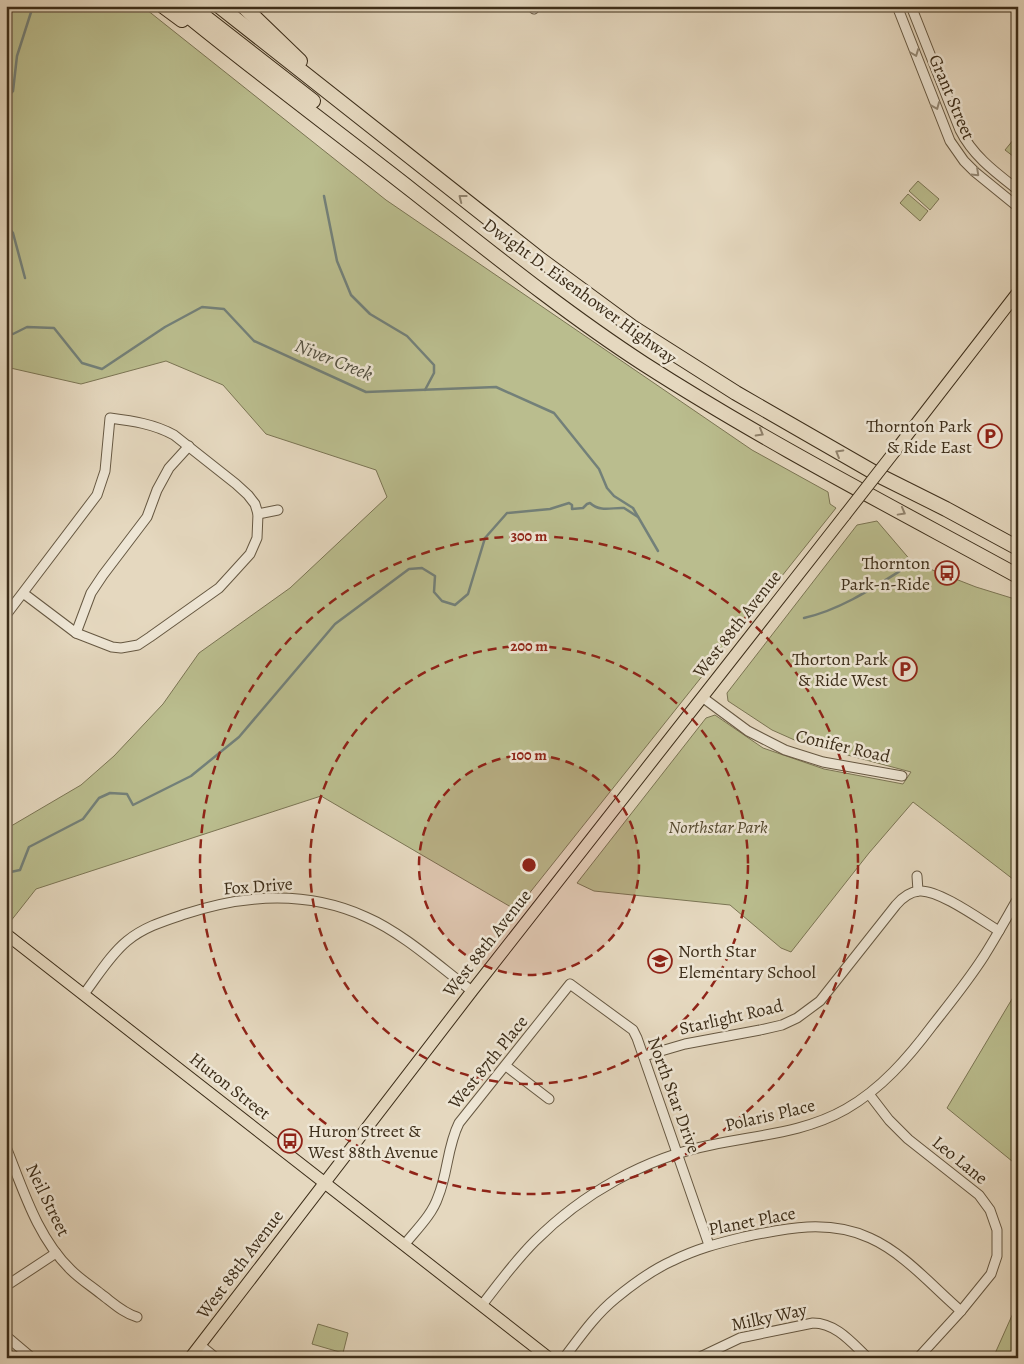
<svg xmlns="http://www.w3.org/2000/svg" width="1024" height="1364" font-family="Alegreya,serif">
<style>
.green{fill:#babd8e;stroke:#7b7554}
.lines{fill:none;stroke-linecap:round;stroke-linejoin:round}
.stream{stroke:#738079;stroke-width:2.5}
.minor-casing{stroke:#665842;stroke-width:11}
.major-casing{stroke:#3c2d19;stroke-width:13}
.highway-casing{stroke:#3c2d19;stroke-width:16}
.minor{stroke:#eee6d5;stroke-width:9}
.major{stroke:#e5d8bf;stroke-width:11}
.highway{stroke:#e5d8bf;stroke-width:14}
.major-bridge-casing{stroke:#3c2d19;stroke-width:13;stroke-linecap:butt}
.major-bridge{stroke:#e5d8bf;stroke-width:11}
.oneway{stroke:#958a77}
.oneway2{stroke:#90826c}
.ring{fill:none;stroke:#8f2418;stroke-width:2.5;stroke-dasharray:9 6}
.labels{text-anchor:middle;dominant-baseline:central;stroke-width:5;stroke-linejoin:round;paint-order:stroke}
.street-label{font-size:18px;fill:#3c2d19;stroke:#eee6d5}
.poi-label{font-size:18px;fill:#3c2d19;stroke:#eee6d5;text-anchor:end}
.park-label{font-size:18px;font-style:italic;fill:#554a30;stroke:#eee6d5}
.water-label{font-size:19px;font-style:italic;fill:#535041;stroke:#eee6d5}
.centre{fill:#8f2418;stroke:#eee6d5;stroke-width:2.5}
.ring-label{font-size:15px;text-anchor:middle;font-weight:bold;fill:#8f2418;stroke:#eee6d5;stroke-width:5;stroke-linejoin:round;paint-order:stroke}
</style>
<rect width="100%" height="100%" fill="#e5d8bf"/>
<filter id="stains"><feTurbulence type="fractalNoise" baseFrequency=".004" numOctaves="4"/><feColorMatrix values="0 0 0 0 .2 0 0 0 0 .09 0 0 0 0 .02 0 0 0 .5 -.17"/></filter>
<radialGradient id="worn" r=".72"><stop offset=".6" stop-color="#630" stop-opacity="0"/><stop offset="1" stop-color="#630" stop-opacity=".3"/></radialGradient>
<g class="green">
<path d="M6,6h136l244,194 366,250 76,42 2,12 6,4 -320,402 -195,-114 -285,93 -26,33 -4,-3v-90l75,-44 33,-29 49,-52 36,-51 91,-65 97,-91 -11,-27 -110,-36 -43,-49 -57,-24 -85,23 -75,-17z"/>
<path d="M1018,134v26l-13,-10z"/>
<path d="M918,181l21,18 -9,11 -21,-19z"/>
<path d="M908,194l20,17 -8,10 -20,-18z"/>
<path d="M877,521l35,41 64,25 42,13v283l-105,-81 -44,51 -78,99 -10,-4 -51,-43 -136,-14 -17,-8 129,-165 9,-3 48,33 61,21 79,15 8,-12 -112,-30 -27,-12 -44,-29 -1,-8 130,-168z"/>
<path d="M1018,989v177l-71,-58z"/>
<path d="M1018,1302v56h-25z"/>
<path d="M318,1324l30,9 -5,20 -31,-9z"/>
</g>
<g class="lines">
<g class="stream">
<path d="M6,98l7,-7 4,-35 16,-50"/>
<path d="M324,196l13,65 14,34 19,19 37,22 27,29v8l-9,17"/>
<path d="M6,224l7,9 12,45"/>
<path d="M6,307v-1"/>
<path d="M6,333l7,1 14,-7 27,1 28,35 20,6 63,-42 37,-20 22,2 30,32 112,51 130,-5 58,26 45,56 8,19 7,8 19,12 25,43"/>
<path d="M804,618c35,-8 66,-28 96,-47"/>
<path d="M6,873l14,-3 9,-23 54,-28 16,-21 11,-5 17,1 6,11 58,-29 48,-39 96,-113 74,-55 13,-1 13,8 -1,16 8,9 13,4 13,-11 17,-56 22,-25 43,-4 19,-6 3,2v4l11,-1 4,-4 3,-1c11,10 23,4 34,5l14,9"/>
<path d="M1018,1009v38"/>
<path d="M1014,1358v-10l4,-8"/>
</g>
<g class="minor-casing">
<g id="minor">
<path d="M897,6l53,135 14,20 11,11 43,35"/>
<path d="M911,6l49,124c13,26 35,42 58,60"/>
<path d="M534,9l2,-3"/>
<path d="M258,514l20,-4"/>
<path d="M6,615l91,-120 8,-24 5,-53c23,3 44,6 64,17l62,49 12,11 7,9 3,10 -1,24 -7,16 -20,22 -11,12 -69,49 -12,8 -17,3 -9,-1 -36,-14 -53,-40"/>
<path d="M76,633l15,-40 12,-18 44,-58 10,-27 12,-22 20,-22"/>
<path d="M702,697l46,34 37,19 38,12 79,14"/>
<path d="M917,876l1,15"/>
<path d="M84,994c13,-17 26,-39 43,-53 17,-14 37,-20 58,-27 61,-20 122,-24 181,3 37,16 74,50 106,74"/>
<path d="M644,1056l41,-12 75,-14 22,-5 15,-7 23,-17 76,-96c6,-7 13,-13 23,-14 19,-2 62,29 80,40"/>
<path d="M506,1066l43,33"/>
<path d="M869,1094l20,26 19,19 71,56 11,15 7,20v26l-6,18 -30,37 -43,47"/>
<path d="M6,1147c17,42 31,90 65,123 9,9 20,16 30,24 11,8 22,19 36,23"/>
<path d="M405,1244c11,-14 27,-29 33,-47 10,-24 9,-50 21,-74l111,-139 63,46 4,8 72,207"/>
<path d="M6,1286l50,-33"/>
<path d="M482,1305c17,-22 33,-44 53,-64 47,-47 110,-83 176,-96 46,-10 93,-12 135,-36 35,-20 62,-51 86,-83 18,-23 36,-45 52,-70 12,-19 23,-39 34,-58"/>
<path d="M6,1336l26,22"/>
<path d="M200,1345l16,13"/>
<path d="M564,1358c16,-21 31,-43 52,-60 17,-14 36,-28 56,-37 24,-12 47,-18 72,-24 42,-9 85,-18 126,1 34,15 63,49 91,73"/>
<path d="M698,1358l42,-20 73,-15c23,0 39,20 55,35"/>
</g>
</g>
<g class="major-casing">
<g id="major">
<path d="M895,451l123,-159"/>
<path d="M6,934l543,424"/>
<path d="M190,1358l282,-367 373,-476"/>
</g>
</g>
<g class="highway-casing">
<g id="highway">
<path d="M163,6l19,14"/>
<path d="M176,6c78,64 159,124 238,186 75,59 150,120 230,172 120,77 248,143 374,212"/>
<path d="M191,6l122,95"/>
<path d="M219,6l322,254 91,67 104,66 146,84 64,32 72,39"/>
<path d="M243,6l57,55"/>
</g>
</g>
<use href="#minor" class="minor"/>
<use href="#major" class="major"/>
<use href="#highway" class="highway"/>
<g class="major-bridge-casing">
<path id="major-bridge" d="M845,515l50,-64"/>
</g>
<use href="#major-bridge" class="major-bridge"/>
</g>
<defs><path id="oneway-chevron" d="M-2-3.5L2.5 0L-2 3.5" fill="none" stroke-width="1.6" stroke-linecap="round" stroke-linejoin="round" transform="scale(1.25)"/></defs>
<g class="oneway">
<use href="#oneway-chevron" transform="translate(915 53) rotate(69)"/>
<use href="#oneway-chevron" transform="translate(936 106) rotate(68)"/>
<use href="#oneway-chevron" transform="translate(976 173) rotate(43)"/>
</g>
<g class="oneway2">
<use href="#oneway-chevron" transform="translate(462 198) rotate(-142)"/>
<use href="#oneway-chevron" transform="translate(760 433) rotate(30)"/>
<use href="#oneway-chevron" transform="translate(839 453) rotate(-150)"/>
<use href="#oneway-chevron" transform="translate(902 512) rotate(29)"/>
</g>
<circle cx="529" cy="865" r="110" fill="#8f2418" fill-opacity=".12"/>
<g class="ring">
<circle cx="529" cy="865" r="110"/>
<circle cx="529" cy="865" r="219"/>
<circle cx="529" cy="865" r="329"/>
</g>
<defs>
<g id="parking-ring" transform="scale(1.25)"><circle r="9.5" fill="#eee6d5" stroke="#8f2418" stroke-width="1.5"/><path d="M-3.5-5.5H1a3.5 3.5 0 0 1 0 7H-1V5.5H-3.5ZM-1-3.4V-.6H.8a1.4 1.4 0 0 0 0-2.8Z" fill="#8f2418"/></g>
<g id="bus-ring" transform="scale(1.25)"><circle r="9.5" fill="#eee6d5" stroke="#8f2418" stroke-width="1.5"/><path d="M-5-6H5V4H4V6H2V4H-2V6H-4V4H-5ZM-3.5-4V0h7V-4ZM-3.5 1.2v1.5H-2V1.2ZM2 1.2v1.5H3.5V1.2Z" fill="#8f2418"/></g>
<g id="school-ring" transform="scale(1.25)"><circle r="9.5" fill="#eee6d5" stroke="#8f2418" stroke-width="1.5"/><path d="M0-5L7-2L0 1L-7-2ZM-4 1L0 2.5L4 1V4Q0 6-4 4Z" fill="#8f2418"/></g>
</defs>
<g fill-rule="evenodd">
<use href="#parking-ring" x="990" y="436"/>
<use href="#bus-ring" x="947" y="573"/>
<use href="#parking-ring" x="905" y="669"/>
<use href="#school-ring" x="660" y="961"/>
<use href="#bus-ring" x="290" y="1141"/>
</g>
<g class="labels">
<g class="street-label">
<text transform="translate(952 97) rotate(67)">Grant Street</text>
<text transform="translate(580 291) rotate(36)">Dwight D. Eisenhower Highway</text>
<text transform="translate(737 624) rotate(-52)">West 88th Avenue</text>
<text transform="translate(843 746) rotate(13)">Conifer Road</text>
<text transform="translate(258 886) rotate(-4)">Fox Drive</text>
<text transform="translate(487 943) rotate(-52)">West 88th Avenue</text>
<text transform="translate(731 1017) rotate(-13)">Starlight Road</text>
<text transform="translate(488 1062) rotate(-51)">West 87th Place</text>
<text transform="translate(230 1086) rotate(38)">Huron Street</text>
<text transform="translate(674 1095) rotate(70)">North Star Drive</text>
<text transform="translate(770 1115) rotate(-13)">Polaris Place</text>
<text transform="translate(960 1160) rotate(39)">Leo Lane</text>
<text transform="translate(48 1200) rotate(64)">Neil Street</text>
<text transform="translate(752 1221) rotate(-11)">Planet Place</text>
<text transform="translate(240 1264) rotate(-53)">West 88th Avenue</text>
<text transform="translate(769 1317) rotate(-12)">Milky Way</text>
</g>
<g class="poi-label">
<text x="972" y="426">Thornton Park<tspan x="972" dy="21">&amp; Ride East</tspan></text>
<text x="930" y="563">Thornton<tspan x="930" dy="21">Park-n-Ride</tspan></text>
<text x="888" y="659">Thorton Park<tspan x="888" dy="21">&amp; Ride West</tspan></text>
<text x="678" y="951" text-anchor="start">North Star<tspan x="678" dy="21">Elementary School</tspan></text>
<text x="308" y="1131" text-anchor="start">Huron Street &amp;<tspan x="308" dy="21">West 88th Avenue</tspan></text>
</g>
<g class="park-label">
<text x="718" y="827">Northstar Park</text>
</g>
<g class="water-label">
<text transform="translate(334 360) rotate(22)">Niver Creek</text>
</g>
</g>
<circle cx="529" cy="865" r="8" class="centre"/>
<g class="ring-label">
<text x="529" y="541">300 m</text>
<text x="529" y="651">200 m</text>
<text x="529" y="760">100 m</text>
</g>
<rect width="1024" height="1364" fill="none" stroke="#e5d8bf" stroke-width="25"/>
<rect x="8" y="8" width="1009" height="1349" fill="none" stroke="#3c2d19" stroke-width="2.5"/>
<rect x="12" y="12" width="999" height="1339" fill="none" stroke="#3c2d19"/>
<rect width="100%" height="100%" filter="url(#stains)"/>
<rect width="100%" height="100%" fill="url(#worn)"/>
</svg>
